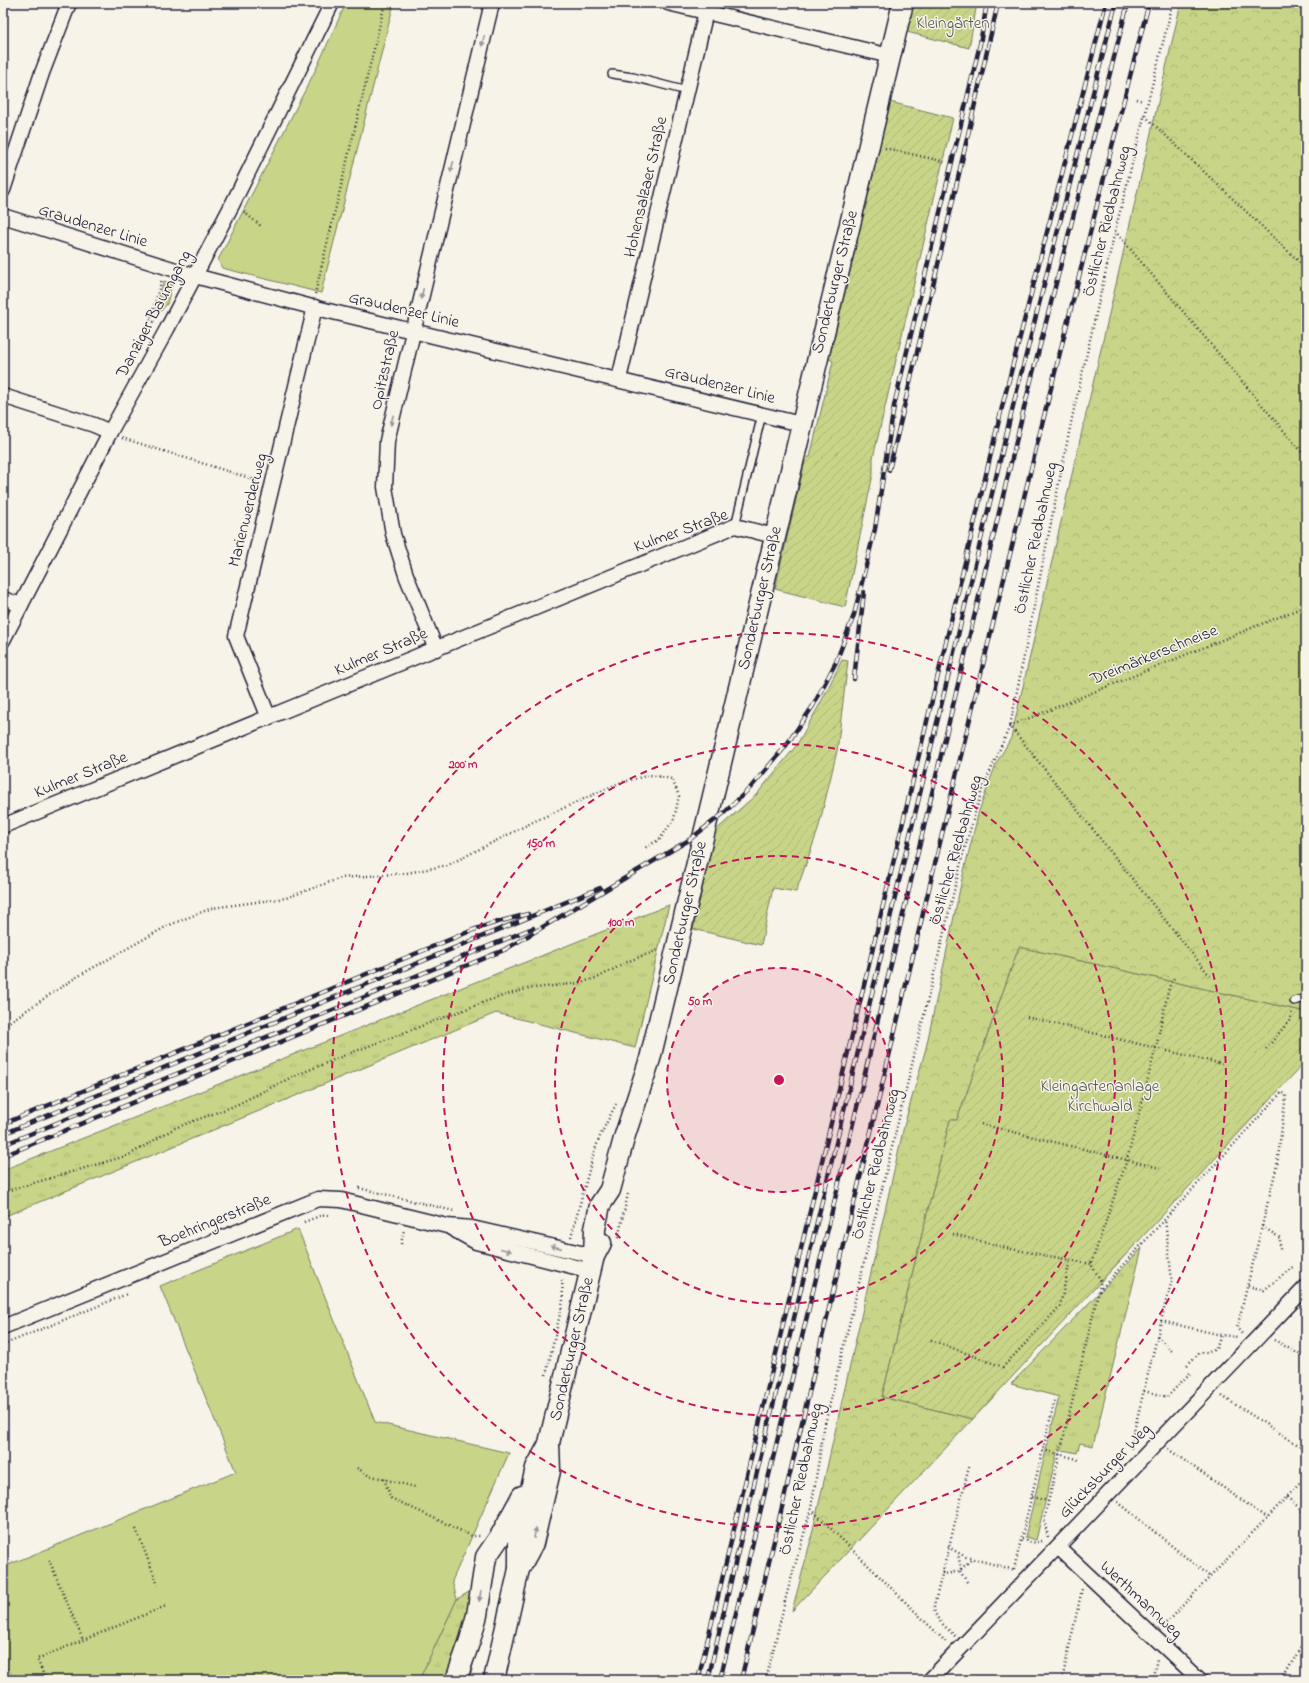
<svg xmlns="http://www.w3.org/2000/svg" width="1309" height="1683" font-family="'Indie Flower',sans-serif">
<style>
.grass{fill:url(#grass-tufts);stroke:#757b61}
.forest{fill:url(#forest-crowns);stroke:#757b61}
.park{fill:#c8d487;stroke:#757b61}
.garden{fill:url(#garden-furrows);stroke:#757b61}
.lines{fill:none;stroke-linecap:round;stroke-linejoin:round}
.lane-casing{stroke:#22223b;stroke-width:10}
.street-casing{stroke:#22223b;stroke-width:17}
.secondary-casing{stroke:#22223b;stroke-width:23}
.path{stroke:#22223b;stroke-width:2.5;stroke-dasharray:1 3;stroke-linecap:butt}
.lane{stroke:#f7f3e8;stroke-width:7}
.street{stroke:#f7f3e8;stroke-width:14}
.secondary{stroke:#f7f3e8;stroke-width:20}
.rail-casing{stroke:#22223b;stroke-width:4.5}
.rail{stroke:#f7f3e8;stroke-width:3;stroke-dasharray:9;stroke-linecap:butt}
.oneway{fill:#97959a}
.ring{fill:none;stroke:#c2185b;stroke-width:2;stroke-dasharray:7 5}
.labels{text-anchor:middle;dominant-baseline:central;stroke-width:3;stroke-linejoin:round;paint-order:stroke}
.park-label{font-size:17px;fill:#545752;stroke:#f7f3e8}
.street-label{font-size:17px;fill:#22223b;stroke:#f7f3e8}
.centre{fill:#c2185b;stroke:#f7f3e8;stroke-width:2}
.ring-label{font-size:12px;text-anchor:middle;font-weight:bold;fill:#c2185b;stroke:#f7f3e8;stroke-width:3;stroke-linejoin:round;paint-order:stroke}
</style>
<defs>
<pattern id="grass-tufts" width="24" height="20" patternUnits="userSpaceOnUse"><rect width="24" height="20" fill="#c8d487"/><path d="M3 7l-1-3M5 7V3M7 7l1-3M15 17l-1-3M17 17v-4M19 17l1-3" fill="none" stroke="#acb675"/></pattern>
<pattern id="forest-crowns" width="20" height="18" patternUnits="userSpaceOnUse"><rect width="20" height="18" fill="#c8d487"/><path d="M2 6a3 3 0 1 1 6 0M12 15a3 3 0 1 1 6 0" fill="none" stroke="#acb675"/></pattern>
<pattern id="garden-furrows" width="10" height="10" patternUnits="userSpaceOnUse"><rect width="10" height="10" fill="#c8d487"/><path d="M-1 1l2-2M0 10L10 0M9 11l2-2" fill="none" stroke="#acb675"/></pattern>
</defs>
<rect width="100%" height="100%" fill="#f7f3e8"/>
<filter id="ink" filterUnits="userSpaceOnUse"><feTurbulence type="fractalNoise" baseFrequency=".025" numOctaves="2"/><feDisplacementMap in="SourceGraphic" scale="8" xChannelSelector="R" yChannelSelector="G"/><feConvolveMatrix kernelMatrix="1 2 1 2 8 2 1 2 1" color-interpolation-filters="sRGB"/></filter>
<g filter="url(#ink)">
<g class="grass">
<path d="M164,281l8,3 -5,20 -7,8 -5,-1z"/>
<path d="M669,905l-34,143 -139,-35 -493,204v-47z"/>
<path d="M1142,1248l-49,198 -13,-3 -3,10 -19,-4 -22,91 -11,-3 34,-140 -48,-13z"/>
<path d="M481,1585l-2,47 -9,48h-51l38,-81z"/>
</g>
<path class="forest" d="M1181,3h125v1009l-287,-65 -62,173h-7l-68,277 91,22 -181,192 18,-68 94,-417 22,-78 36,-169 17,-68 17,-47 15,-26z"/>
<g class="park">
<path d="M346,3h48l-73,290 -99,-25 -4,-8 98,-191z"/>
<path d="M298,1229l77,193 134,31 -57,128 5,18 -38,81h-400l-10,-8 -6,-9v-96l233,-95 -76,-186z"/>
</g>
<g class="garden">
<path d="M914,3h63l-8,45 -62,-16z"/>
<path d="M890,102l63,16 -80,340v16l-28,133 -70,-18 31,-132h4l23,-96 -4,-2z"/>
<path d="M842,660l6,1 -11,90 -19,79 -22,62 -23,-4 -12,57 -68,-16 22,-98 42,-37 39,-48 24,-42z"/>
<path d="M1019,947l287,65v49l-333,358 -91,-22 68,-277h7z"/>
</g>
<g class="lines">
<g class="lane-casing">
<g id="lane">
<path d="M612,74l21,3 54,14"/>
<path d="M735,526l27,-112"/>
<path d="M1294,1001l12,-3"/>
</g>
</g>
<g class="street-casing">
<g id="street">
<path d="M668,3l222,53"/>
<path d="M3,190l39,-117 27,-70"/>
<path d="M3,216l192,60 117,31 489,117"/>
<path d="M619,379l89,-376"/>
<path d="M3,396l91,29 16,7"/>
<path d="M3,599l18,6"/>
<path d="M3,640l107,-208 57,-103 66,-126 99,-200"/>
<path d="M436,649l-30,-74 -13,-41 -8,-47 2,-46 105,-438"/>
<path d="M269,718l-33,-82 79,-329"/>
<path d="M3,826l732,-300 39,10"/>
<path d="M451,1228l25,14 115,29"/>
<path d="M3,1327l315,-128 23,1 106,26 25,2 122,28"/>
<path d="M1058,1547l142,133"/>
<path d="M930,1680l376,-393"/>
</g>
</g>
<g class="secondary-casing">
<g id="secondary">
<path d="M594,1256l1,-27 5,-24 10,-15 15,-55 25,-76 253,-1056"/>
<path d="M519,1569l14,-26 17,-72 -1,-28 45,-187 7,-13"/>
<path d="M456,1680l14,-40 7,-25 9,-58 15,-22 21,-39"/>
<path d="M494,1680l25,-111v-30l17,-71 13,-24"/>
</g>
</g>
<g class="path">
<path d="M1136,99l7,2"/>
<path d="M1145,116l161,152"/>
<path d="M885,148l61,14"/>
<path d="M244,212l18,15"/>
<path d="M1115,231l191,226"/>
<path d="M315,294l70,-291"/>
<path d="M154,322l-4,-2 12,-41"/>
<path d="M122,438l137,43"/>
<path d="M1210,976l-200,-250 296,-120"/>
<path d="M1027,1017l195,47"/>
<path d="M3,1026l72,-48 92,-52 45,-18 74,-10 55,-20 66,-5 41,-8 87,-44 84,-38 31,-8 22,4 7,17 -5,23 -14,20 -17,10"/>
<path d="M1266,1049l24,-29 2,-9"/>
<path d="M981,1124l179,44"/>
<path d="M359,1188l95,23"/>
<path d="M3,1192l126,-37 46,-27 59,-22 58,-29 56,-23 139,-53 39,-12 54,-6 19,-6 30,-16 29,-11"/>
<path d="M304,1222l16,-6 8,-1"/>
<path d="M1262,1226l18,12v14"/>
<path d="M953,1234l53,14 85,16"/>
<path d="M571,1237l23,-85 7,-18 15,-30"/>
<path d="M618,1238l10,-44"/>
<path d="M401,1244l3,-14"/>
<path d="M1248,1286l16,4 30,-24"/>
<path d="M1099,1291l183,-199 4,3 -9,70 -40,163 6,7"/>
<path d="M1161,1321l60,14 17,2"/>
<path d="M1157,1336l16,16"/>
<path d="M931,1340l72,27 57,-61 10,-46"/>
<path d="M1274,1340l32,18"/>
<path d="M3,1345l124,-51"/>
<path d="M1187,1365l13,-13 7,1 9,-4 5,-14"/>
<path d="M546,1375l17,-74 -1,-24"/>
<path d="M1144,1391l23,6 25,-26"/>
<path d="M1222,1396l84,54"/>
<path d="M1132,1448l-2,-1 36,-146 6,-20 -7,-62"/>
<path d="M1168,1449l99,69"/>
<path d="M1043,1450l34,9 3,2"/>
<path d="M357,1468l11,7 47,12 1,-2"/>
<path d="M384,1479l7,19 81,38h8"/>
<path d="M1032,1497l16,4"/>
<path d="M1287,1497l19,17"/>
<path d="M1118,1502l92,75"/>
<path d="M811,1509l136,134"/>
<path d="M136,1529l22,56"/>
<path d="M1048,1537l-4,-17 57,-239 -10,-17 36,-104 29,-113 13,-60 5,-9"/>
<path d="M1022,1539l14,4 6,-2"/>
<path d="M948,1547l18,10 49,13"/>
<path d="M49,1560l34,80"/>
<path d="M961,1569l11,-10"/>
<path d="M1014,1569l41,-170"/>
<path d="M960,1571l7,11"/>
<path d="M942,1573l5,1 12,-3 2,-2 -3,-15"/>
<path d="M1163,1626l143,-149"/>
<path d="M955,1636c-9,-9 -21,-17 -21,-30l35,-139"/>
<path d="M46,1680l-9,-21 129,-53"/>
<path d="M766,1680l20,-83 25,-88 13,-81 139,-574 19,-64 28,-64 62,-308 43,-187 58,-228"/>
<path d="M1062,1680l20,-91"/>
<path d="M1152,1680l5,-21"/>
<path d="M1282,1680l24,-42"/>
</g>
<use href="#lane" class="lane"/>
<use href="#street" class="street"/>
<use href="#secondary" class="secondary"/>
<g class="rail-casing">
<g id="rail">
<path d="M889,470l56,-235 53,-232"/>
<path d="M854,679l10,-87"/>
<path d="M3,1124l470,-194 21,-7 34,-9"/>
<path d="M3,1134l597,-246"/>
<path d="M3,1145l530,-217"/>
<path d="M3,1156l501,-206 185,-110 35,-27 27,-26 34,-40 28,-41 23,-44 18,-47 21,-86 19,-123 86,-362 7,-41"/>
<path d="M698,1680l306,-1281 102,-396"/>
<path d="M708,1680l25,-108 281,-1170 102,-399"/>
<path d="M720,1680l305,-1276 103,-401"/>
<path d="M741,1680c133,-560 263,-1120 408,-1677"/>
</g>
</g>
<use href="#rail" class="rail"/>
</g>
<defs><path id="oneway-solid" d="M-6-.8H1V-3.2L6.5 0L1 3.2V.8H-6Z"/></defs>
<g class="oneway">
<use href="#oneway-solid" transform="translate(483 41) rotate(104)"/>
<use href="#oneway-solid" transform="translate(452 167) rotate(104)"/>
<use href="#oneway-solid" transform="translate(422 294) rotate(104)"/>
<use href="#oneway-solid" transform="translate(392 420) rotate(103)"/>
<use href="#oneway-solid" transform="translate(556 1247) rotate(-167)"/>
<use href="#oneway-solid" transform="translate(506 1250) rotate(14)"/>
<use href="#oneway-solid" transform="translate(535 1533) rotate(-77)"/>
<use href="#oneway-solid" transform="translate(480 1596) rotate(99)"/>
</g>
</g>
<circle cx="779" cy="1080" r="112" fill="#c2185b" fill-opacity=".12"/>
<g class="ring">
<circle cx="779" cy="1080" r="112"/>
<circle cx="779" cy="1080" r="224"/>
<circle cx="779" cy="1080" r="336"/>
<circle cx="779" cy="1080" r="447"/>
</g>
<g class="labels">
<g class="park-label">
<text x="953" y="23">Kleingärten</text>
<text x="1100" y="1086">Kleingartenanlage<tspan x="1100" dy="20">Kirchwald</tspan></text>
</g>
<g class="street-label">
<text transform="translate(646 187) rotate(-77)">Hohensalzaer Straße</text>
<text transform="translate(1107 221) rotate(-76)">Östlicher Riedbahnweg</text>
<text transform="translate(93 226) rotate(17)">Graudenzer Linie</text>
<text transform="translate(835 282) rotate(-76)">Sonderburger Straße</text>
<text transform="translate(404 310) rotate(13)">Graudenzer Linie</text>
<text transform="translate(154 314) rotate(-62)">Danziger Baumgang</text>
<text transform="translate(385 370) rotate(-77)">Opitzstraße</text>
<text transform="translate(720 385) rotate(14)">Graudenzer Linie</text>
<text transform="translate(248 510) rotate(-76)">Marienwerderweg</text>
<text transform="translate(681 531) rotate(-20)">Kulmer Straße</text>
<text transform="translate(1036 538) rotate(-78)">Östlicher Riedbahnweg</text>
<text transform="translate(760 598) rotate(-77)">Sonderburger Straße</text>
<text transform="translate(381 652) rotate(-23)">Kulmer Straße</text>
<text transform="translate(1154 655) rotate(-22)">Dreimärkerschneise</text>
<text transform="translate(81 775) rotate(-22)">Kulmer Straße</text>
<text transform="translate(956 850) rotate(-74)">Östlicher Riedbahnweg</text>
<text transform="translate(685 913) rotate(-77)">Sonderburger Straße</text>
<text transform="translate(876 1164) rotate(-76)">Östlicher Riedbahnweg</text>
<text transform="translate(215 1221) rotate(-22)">Boehringerstraße</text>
<text transform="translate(572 1349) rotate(-77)">Sonderburger Straße</text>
<text transform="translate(1105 1471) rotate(-46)">Glücksburger Weg</text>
<text transform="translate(801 1479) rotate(-78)">Östlicher Riedbahnweg</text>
<text transform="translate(1141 1600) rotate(43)">Werthmannweg</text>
</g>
</g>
<circle cx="779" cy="1080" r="6" class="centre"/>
<g class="ring-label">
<text x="463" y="768">200 m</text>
<text x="541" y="847">150 m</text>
<text x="621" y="926">100 m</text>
<text x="700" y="1005">50 m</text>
</g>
<rect width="1309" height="1683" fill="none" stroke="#f7f3e8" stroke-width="16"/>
<rect x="8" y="8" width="1293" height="1667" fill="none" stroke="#22223b" stroke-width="1.5" filter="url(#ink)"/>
</svg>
